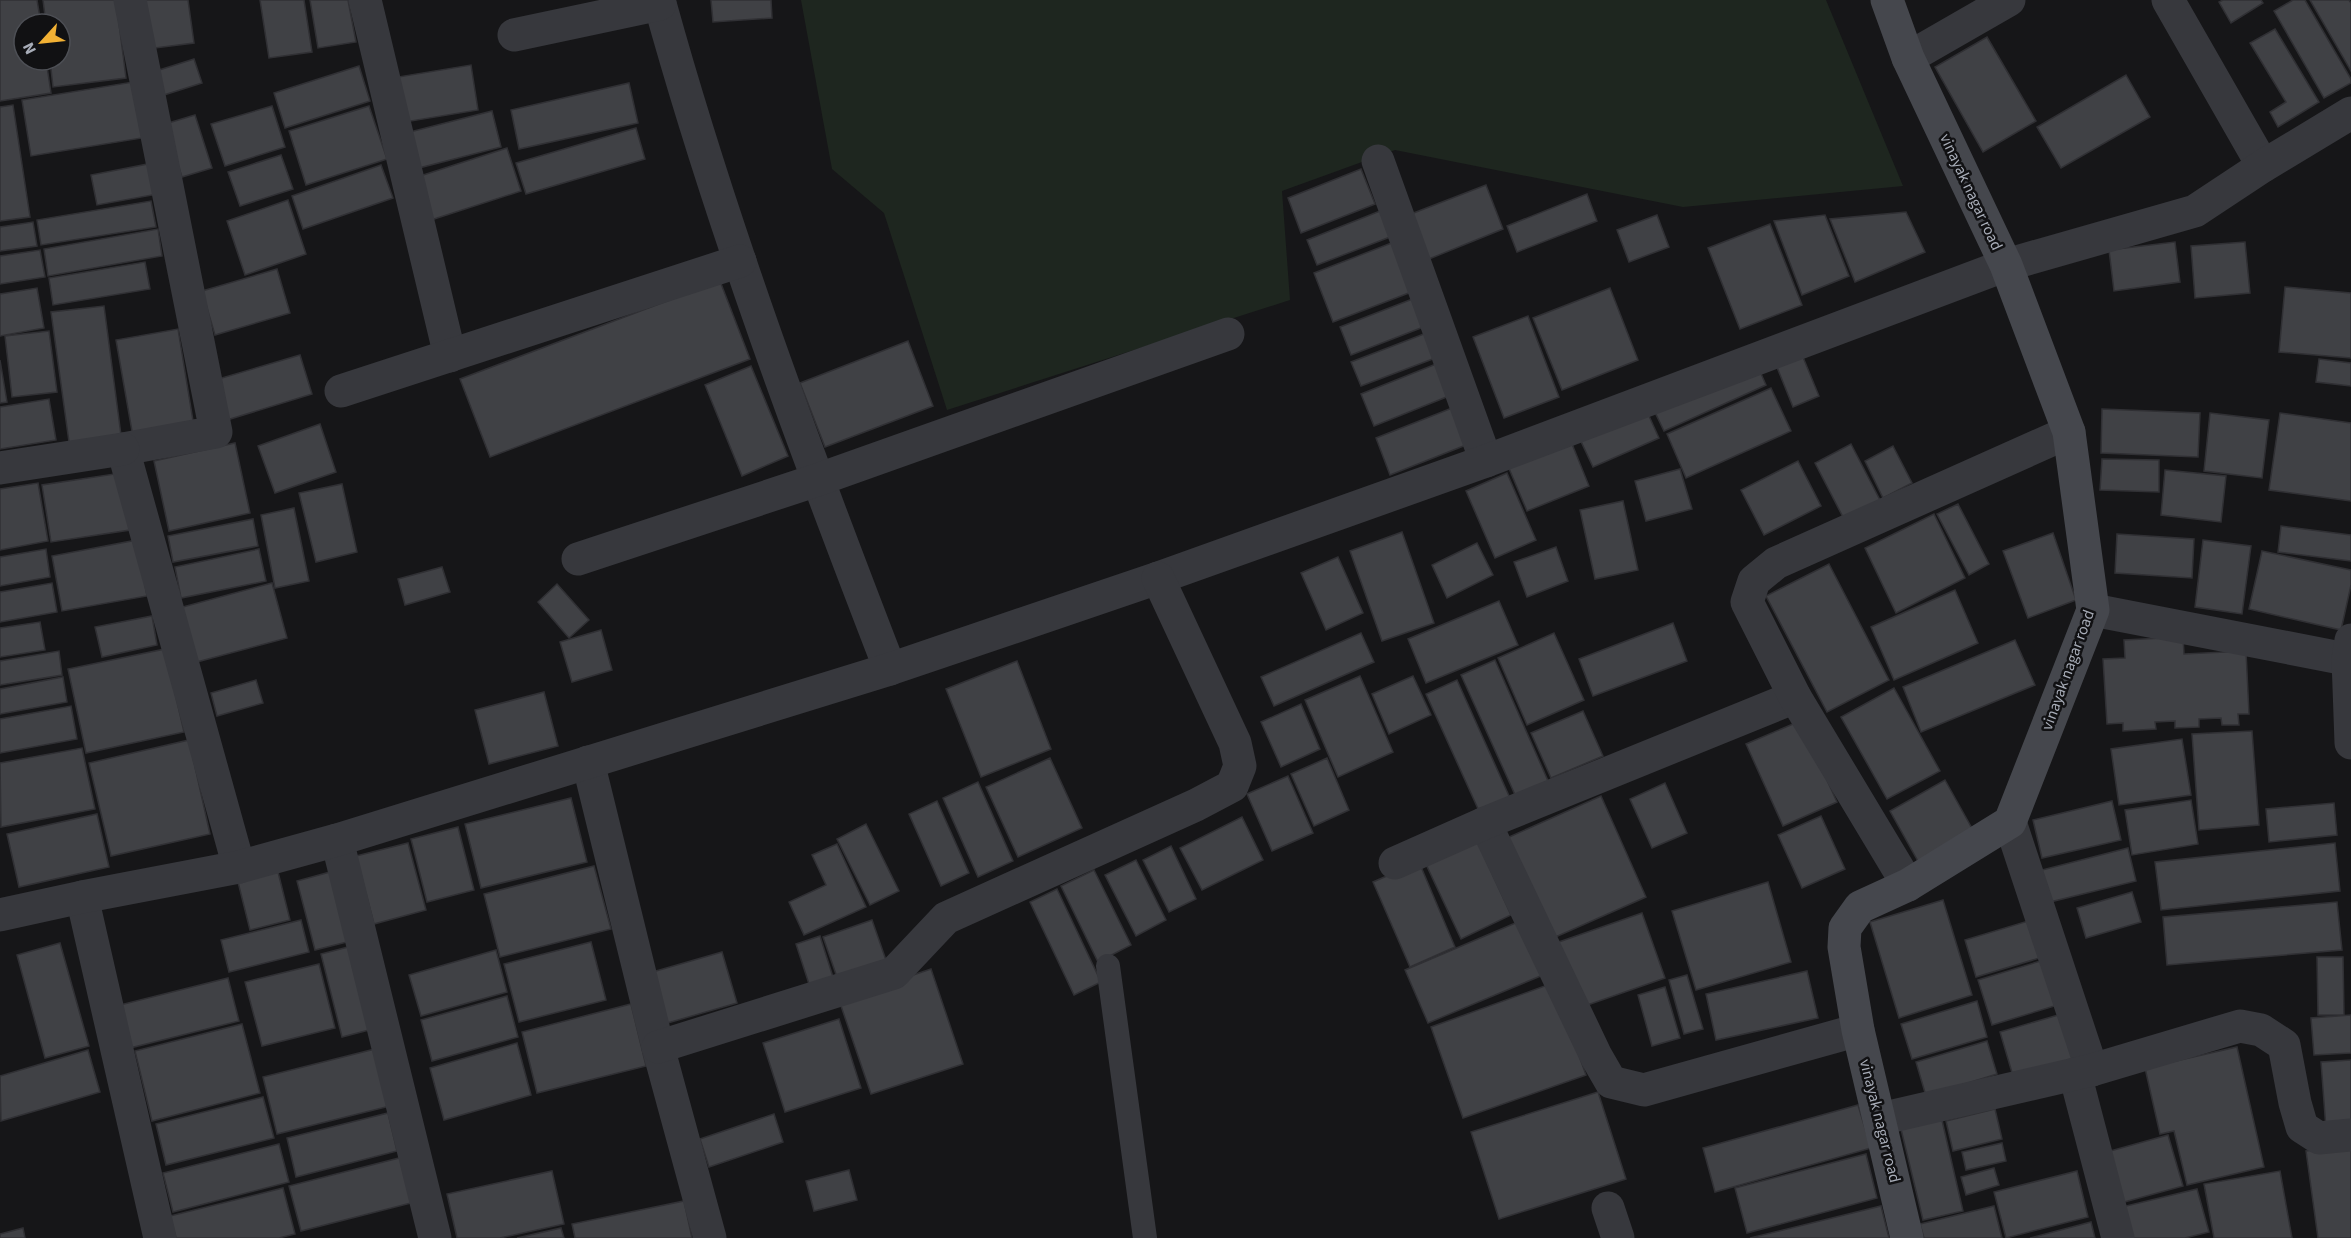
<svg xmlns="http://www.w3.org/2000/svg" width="2351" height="1238" font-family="'Source Sans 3',sans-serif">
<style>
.green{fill:#1e261f}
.building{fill:#404145;stroke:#303034;stroke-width:1.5}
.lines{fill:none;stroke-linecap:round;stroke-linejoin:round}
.lane{stroke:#37383d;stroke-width:24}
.street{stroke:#37383d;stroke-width:33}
.secondary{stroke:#45474d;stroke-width:33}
.labels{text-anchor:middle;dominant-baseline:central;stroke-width:5;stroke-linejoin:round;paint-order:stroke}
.street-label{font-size:16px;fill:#a8adb8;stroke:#111113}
</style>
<rect width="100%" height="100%" fill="#161618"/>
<path class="green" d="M801,0h1025l77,186 -220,21 -288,-57 -113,41 8,109 -343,110 -63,-197 -52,-44z"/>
<g class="building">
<path d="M0,0h37l4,24h-17v36h22l5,33 -51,8z"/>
<path d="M43,0h73l10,78 -73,9 -3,-27h10v-36h-14z"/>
<path d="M141,0h47l6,43 -47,6z"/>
<path d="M260,0h44l8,52 -43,6z"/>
<path d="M310,0h38l8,42 -38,6z"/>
<path d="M711,0h60l1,18 -59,4z"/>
<path d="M2223,0h38l2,3 -32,20 -12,-21z"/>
<path d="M2293,0h12l46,79v4l-27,15 -50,-87z"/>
<path d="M2310,0h39l2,3v68z"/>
<path d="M2275,29l44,73 -41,25 -8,-15 16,-10 -36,-59z"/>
<path d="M1987,37l49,84 -53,31 -48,-85z"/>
<path d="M194,59l8,24 -38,12 -8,-24z"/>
<path d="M471,65l7,45 -73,12 -7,-45z"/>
<path d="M359,66l11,35 -85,27 -11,-35z"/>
<path d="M2126,75l24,42 -89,51 -24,-41z"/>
<path d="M133,82l9,56 -111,18 -9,-56z"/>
<path d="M629,83l9,40 -119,26 -8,-39z"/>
<path d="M13,105l17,112 -30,4v-114z"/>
<path d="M272,106l13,41 -60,19 -14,-42z"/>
<path d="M369,106l18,53 -81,26 -17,-54z"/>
<path d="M492,111l9,36 -86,22 -9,-36z"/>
<path d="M195,115l17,53 -30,9 -17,-53z"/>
<path d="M636,128l9,31 -119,35 -10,-31z"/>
<path d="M507,148l14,43 -90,29 -14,-43z"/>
<path d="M281,155l12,34 -53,17 -12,-34z"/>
<path d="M153,163l5,31 -61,11 -6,-30z"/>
<path d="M381,165l12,33 -90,31 -11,-33z"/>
<path d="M1361,169l14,35 -74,29 -13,-35z"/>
<path d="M1486,185l17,44 -74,30 -18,-45z"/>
<path d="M1587,194l10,27 -80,31 -10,-26z"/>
<path d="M288,200l18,54 -61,21 -18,-54z"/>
<path d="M151,201l5,26 -115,18 -4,-25z"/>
<path d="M1380,211l10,26 -73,28 -10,-25z"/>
<path d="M1906,212l19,40 -70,30 -25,-63z"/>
<path d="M1657,215l12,32 -40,15 -12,-32z"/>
<path d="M1825,215l24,61 -47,19 -28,-74z"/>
<path d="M33,222l4,24 -37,5v-24z"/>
<path d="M1770,224l32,81 -62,24 -32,-81z"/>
<path d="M158,229l4,27 -114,20 -4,-27z"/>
<path d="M1394,242l20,49 -81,31 -19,-49z"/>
<path d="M2175,242l5,40 -66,9 -5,-41z"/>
<path d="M2245,242l5,51 -55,5 -4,-52z"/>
<path d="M40,250l5,27 -45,7v-28z"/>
<path d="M145,262l5,27 -97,16 -4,-27z"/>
<path d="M277,269l13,44 -75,22 -13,-44z"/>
<path d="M720,281l30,78 -260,98 -30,-78z"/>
<path d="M2285,287l66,6v65l-72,-6z"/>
<path d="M37,288l7,40 -44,8v-42z"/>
<path d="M1610,288l28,72 -76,30 -29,-72z"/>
<path d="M1415,298l11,28 -75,29 -11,-28z"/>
<path d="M104,306l17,129 -52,7 -18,-130z"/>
<path d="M1528,316l31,81 -55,21 -31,-81z"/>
<path d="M178,329l16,98 -61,10 -17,-97z"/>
<path d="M49,331l8,61 -45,5 -7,-61z"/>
<path d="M1429,332l9,25 -77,29 -10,-24z"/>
<path d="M908,341l25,65 -108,41 -25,-64z"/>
<path d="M1798,345l21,51 -26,11 -21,-52z"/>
<path d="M300,355l12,39 -85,26 -12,-40z"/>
<path d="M2319,359l32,4v23l-35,-4z"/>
<path d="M0,360l7,42 -7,1z"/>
<path d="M1755,360l11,25 -102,46 -12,-25z"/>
<path d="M1441,362l13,32 -80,32 -13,-32z"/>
<path d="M751,366l37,90 -46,20 -37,-91z"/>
<path d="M1771,388l20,43 -105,47 -19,-44z"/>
<path d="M49,399l7,41 -56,9v-42z"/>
<path d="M1644,405l15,33 -66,29 -15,-32z"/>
<path d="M1452,408l14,37 -76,30 -14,-37z"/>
<path d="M2102,409l98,4 -2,44 -97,-4z"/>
<path d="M2210,413l59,7 -7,58 -58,-7z"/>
<path d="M2280,413l71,10v78l-82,-11z"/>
<path d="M320,424l16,48 -61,21 -17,-47z"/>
<path d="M1568,434l21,52 -62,25 -22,-52z"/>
<path d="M235,443l15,70 -81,18 -15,-70z"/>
<path d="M1851,444l30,58 -36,19 -30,-58z"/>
<path d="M1893,446l19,37 -29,15 -18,-37z"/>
<path d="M2102,459l57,1v32l-59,-2z"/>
<path d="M1798,461l23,45 -57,29 -23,-45z"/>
<path d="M1680,469l12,40 -46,12 -11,-40z"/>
<path d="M2165,470l61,6 -5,46 -60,-7z"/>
<path d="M121,473l9,57 -79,12 -9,-57z"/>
<path d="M1507,473l29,67 -41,18 -29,-67z"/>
<path d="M38,483l10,58 -48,9v-61z"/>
<path d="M342,484l15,68 -41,10 -17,-69z"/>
<path d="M1623,501l15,69 -43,9 -15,-69z"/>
<path d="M1958,504l31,60 -20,11 -32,-61z"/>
<path d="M294,508l15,73 -34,7 -14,-73z"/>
<path d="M1934,514l31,64 -69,35 -31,-65z"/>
<path d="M253,519l5,27 -85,16 -5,-26z"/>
<path d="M2281,526l70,9v26l-73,-9z"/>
<path d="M1402,532l32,91 -52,18 -32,-90z"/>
<path d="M2053,533l23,67 -48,18 -25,-67z"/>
<path d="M2117,534l77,5 -2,39 -77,-5z"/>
<path d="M137,540l10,56 -85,15 -10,-55z"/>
<path d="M2203,540l48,6 -9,68 -47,-7z"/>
<path d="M1477,543l16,32 -46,23 -15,-33z"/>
<path d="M1556,547l12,34 -41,16 -13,-35z"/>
<path d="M46,549l4,28 -50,9v-29z"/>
<path d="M259,549l7,32 -85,17 -6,-31z"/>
<path d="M2262,551l89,19v15l-10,45 -92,-21z"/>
<path d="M1338,557l25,56 -37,17 -25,-57z"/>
<path d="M1829,564l60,116 -62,32 -61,-116z"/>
<path d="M442,567l8,25 -45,13 -7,-26z"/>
<path d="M52,583l5,29 -57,10v-30z"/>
<path d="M272,583l15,55 -94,25 -14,-55z"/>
<path d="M557,584l32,36 -20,18 -31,-36z"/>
<path d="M1955,590l23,53 -84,37 -23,-53z"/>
<path d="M1499,601l19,44 -92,38 -18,-44z"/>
<path d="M152,616l5,29 -55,12 -7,-30z"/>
<path d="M40,622l5,28 -45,7v-29z"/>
<path d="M1673,623l14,38 -94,35 -14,-37z"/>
<path d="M601,630l11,40 -40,12 -12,-40z"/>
<path d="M1361,633l13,29 -100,44 -13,-29z"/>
<path d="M1554,633l30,67 -57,25 -29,-67z"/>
<path d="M2183,637l1,17 62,-3 3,63h-11l1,11h-17l-1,-7 -22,1v8l-24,1v-7l-20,1 1,7 -33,2v-8l-16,1 -4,-65 22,-1 -1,-18z"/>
<path d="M2015,640l20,45 -114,47 -18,-45z"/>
<path d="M165,649l19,83 -98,21 -18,-84z"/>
<path d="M59,651l3,24 -62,10v-24z"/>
<path d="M1495,660l54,123 -33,14 -55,-122z"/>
<path d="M1017,661l34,88 -70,28 -35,-88z"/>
<path d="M1360,676l33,76 -55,25 -33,-77z"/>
<path d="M1413,676l18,39 -42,19 -17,-40z"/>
<path d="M63,677l4,25 -67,12v-25z"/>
<path d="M256,680l7,23 -46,13 -6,-23z"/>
<path d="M1457,680l53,118 -31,13 -53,-117z"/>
<path d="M1894,688l46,83 -53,28 -46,-82z"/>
<path d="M544,692l14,54 -69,18 -14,-54z"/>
<path d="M1301,704l19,45 -39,18 -20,-45z"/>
<path d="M71,706l6,33 -77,14v-34z"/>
<path d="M1583,711l20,45 -52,22 -20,-45z"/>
<path d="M1800,721l37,81 -54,24 -37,-82z"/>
<path d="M2252,731l7,94 -60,5 -7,-96z"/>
<path d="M2182,739l9,56 -72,10 -8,-56z"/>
<path d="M189,740l21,94 -99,22 -22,-93z"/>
<path d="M82,748l13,61 -94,18 -1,-64z"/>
<path d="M1050,758l32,70 -64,29 -32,-70z"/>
<path d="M1327,758l22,52 -35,16 -23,-52z"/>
<path d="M1288,776l25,57 -41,18 -25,-57z"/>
<path d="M1945,780l29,52 -55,31 -29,-52z"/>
<path d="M978,782l35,79 -35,16 -35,-79z"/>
<path d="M1665,783l22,50 -35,15 -22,-49z"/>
<path d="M1601,796l45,101 -95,42 -44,-101z"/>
<path d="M571,798l16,64 -106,26 -16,-64z"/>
<path d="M2191,800l7,44 -66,11 -7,-45z"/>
<path d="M937,801l32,72 -28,13 -32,-72z"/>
<path d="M2112,801l9,39 -79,18 -9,-38z"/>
<path d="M2334,803l3,32 -68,7 -3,-33z"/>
<path d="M97,814l12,53 -90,20 -12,-53z"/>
<path d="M1821,816l24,53 -43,19 -24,-53z"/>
<path d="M1242,817l21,43 -61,30 -22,-42z"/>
<path d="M866,824l33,67 -29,14 -33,-66z"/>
<path d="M458,827l16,63 -47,12 -16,-63z"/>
<path d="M1475,836l36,79 -50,24 -37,-79z"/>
<path d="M408,843l18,67 -52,14 -18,-68z"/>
<path d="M2335,843l5,48 -179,19 -6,-48z"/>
<path d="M837,844l29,63 -62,28 -15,-33 37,-17 -14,-30z"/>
<path d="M1171,846l25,53 -27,13 -26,-52z"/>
<path d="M2128,848l8,33 -86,21 -8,-32z"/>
<path d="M1136,860l30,60 -30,16 -31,-61z"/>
<path d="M1419,862l36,85 -45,20 -37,-85z"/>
<path d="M594,866l17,63 -111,28 -16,-63z"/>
<path d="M1094,870l37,75 -33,17 -37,-76z"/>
<path d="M278,872l12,48 -40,10 -12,-48z"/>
<path d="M330,872l17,70 -32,8 -18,-69z"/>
<path d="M1768,882l23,80 -95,28 -24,-79z"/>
<path d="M1057,889l44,93 -27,13 -44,-93z"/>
<path d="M2132,892l9,30 -55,16 -9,-30z"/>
<path d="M1943,900l29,95 -73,23 -29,-96z"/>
<path d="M2337,902l5,48 -175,15 -4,-48z"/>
<path d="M1642,913l23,65 -89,31 -23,-65z"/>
<path d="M2035,919l11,37 -70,21 -11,-37z"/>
<path d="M301,920l8,32 -80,20 -8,-32z"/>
<path d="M872,920l15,43 -49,17 -15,-43z"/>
<path d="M1520,921l23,54 -115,48 -23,-53z"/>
<path d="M820,936l13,41 -24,7 -13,-40z"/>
<path d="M591,942l15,58 -87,22 -15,-58z"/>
<path d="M60,943l29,103 -44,12 -28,-103z"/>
<path d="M352,946l21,83 -31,8 -21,-83z"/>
<path d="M496,950l11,42 -86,24 -12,-41z"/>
<path d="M722,952l15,51 -73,21 -15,-51z"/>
<path d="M2317,957h26l1,58h-26z"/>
<path d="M2047,959l14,45 -69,21 -14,-45z"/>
<path d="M319,964l16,64 -73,18 -17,-64z"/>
<path d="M931,969l32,95 -92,30 -32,-94z"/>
<path d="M1807,971l11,47 -102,22 -10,-46z"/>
<path d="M1687,975l16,54 -19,5 -15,-54z"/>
<path d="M228,978l11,43 -109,27 -10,-43z"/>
<path d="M1553,983l33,92 -123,43 -32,-91z"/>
<path d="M1665,987l15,51 -28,8 -14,-51z"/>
<path d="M507,996l11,41 -86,24 -11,-41z"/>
<path d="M1977,1001l10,36 -75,22 -11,-35z"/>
<path d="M631,1004l15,62 -109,27 -15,-61z"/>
<path d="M2065,1013l13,45 -65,18 -13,-44z"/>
<path d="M2351,1015v38l-37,2 -3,-37z"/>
<path d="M839,1019l22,69 -76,24 -22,-69z"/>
<path d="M242,1024l18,69 -108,28 -17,-70z"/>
<path d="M1987,1041l10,33 -71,22 -10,-34z"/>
<path d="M517,1043l14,52 -87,25 -14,-52z"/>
<path d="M2237,1047l27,120 -77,18 -13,-54 -14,3 -15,-66z"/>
<path d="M375,1049l15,57 -113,28 -14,-57z"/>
<path d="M88,1050l12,42 -99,29 -1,-45z"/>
<path d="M2351,1060v67l-25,2 -5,-67z"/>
<path d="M1598,1092l28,87 -127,40 -28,-87z"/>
<path d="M263,1097l11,41 -108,27 -10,-41z"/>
<path d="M1858,1105l13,43 -156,44 -12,-44z"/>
<path d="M1995,1109l7,30 -49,12 -7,-30z"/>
<path d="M388,1113l9,38 -101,26 -9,-39z"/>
<path d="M774,1114l9,28 -74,25 -9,-28z"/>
<path d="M1941,1116l22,95 -40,9 -23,-95z"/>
<path d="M2168,1135l15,51 -66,18 -14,-51z"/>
<path d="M2002,1143l4,18 -40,9 -4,-18z"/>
<path d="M279,1144l10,38 -116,30 -10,-39z"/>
<path d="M2351,1144v94h-33l-12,-87z"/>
<path d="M1866,1154l11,44 -130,35 -12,-45z"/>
<path d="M403,1157l12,45 -114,29 -12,-45z"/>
<path d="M1994,1168l5,17 -33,10 -5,-18z"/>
<path d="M849,1170l8,30 -43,11 -8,-30z"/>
<path d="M552,1171l12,53 -64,14h-43l-10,-44z"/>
<path d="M2077,1171l11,46 -82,21 -12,-46z"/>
<path d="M2280,1171l12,67h-78l-10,-54z"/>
<path d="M283,1188l12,46 -16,4h-103l-6,-22z"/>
<path d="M2197,1189l12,43 -24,6h-55l-8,-31z"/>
<path d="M684,1201l8,37h-117l-3,-14z"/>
<path d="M1881,1206l8,32h-139z"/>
<path d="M1994,1206l8,32h-78l-4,-14z"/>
<path d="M2091,1222l4,16h-65z"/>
<path d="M23,1228l2,10h-25v-4z"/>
<path d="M561,1228l3,10h-47z"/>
</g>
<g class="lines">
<path class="lane" d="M1108,966l37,272"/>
<g class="street">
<path d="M130,0l86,432 -93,17 116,418"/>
<path d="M365,0l85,356"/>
<path d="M659,0c63,228 146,449 231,669"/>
<path d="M2168,0l95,166"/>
<path d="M514,35l146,-31"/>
<path d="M1908,58l101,-58"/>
<path d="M1378,161l108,300"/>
<path d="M341,391l399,-130"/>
<path d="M0,468l123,-19"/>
<path d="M578,559l239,-79 411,-146"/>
<path d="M2093,610l258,50"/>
<path d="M2351,640l-3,19 3,84"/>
<path d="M588,762l70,285 52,191"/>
<path d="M2010,822l82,248"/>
<path d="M1485,823l111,233 15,26 33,8 214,-60"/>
<path d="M337,840l98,398"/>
<path d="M1395,863l90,-40 310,-126"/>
<path d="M1908,885l-113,-188 -48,-95 7,-21 22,-18 293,-131"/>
<path d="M82,897l78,341"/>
<path d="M0,915l82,-18 157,-30 98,-27 553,-171 268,-91 328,-117 520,-196 189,-54 68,-45 88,-53"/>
<path d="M658,1047l236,-74 52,-55 250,-113 36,-19 8,-20 -5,-23 -77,-165"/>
<path d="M2075,1074l43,164"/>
<path d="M1880,1119l212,-49 148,-44 21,4 23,15 11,58 7,24 17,11 32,-3"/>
<path d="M1608,1208l10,30"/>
</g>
<path class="secondary" d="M1887,0l21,58 98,207 63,167 24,178 -83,212 -102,63 -48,22 -15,21 -1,19 14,83 49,208"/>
</g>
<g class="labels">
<g class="street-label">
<text transform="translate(1971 192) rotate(65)">vinayak nagar road</text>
<text transform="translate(2068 670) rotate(-70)">vinayak nagar road</text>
<text transform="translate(1880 1121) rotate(76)">vinayak nagar road</text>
</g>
</g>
<g transform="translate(42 42) rotate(243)"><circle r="28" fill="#111113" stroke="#4d4f55" stroke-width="1.5"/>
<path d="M0-4.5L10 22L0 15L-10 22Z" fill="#f2b134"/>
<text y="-9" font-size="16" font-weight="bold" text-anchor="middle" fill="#a8adb8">N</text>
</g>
</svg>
